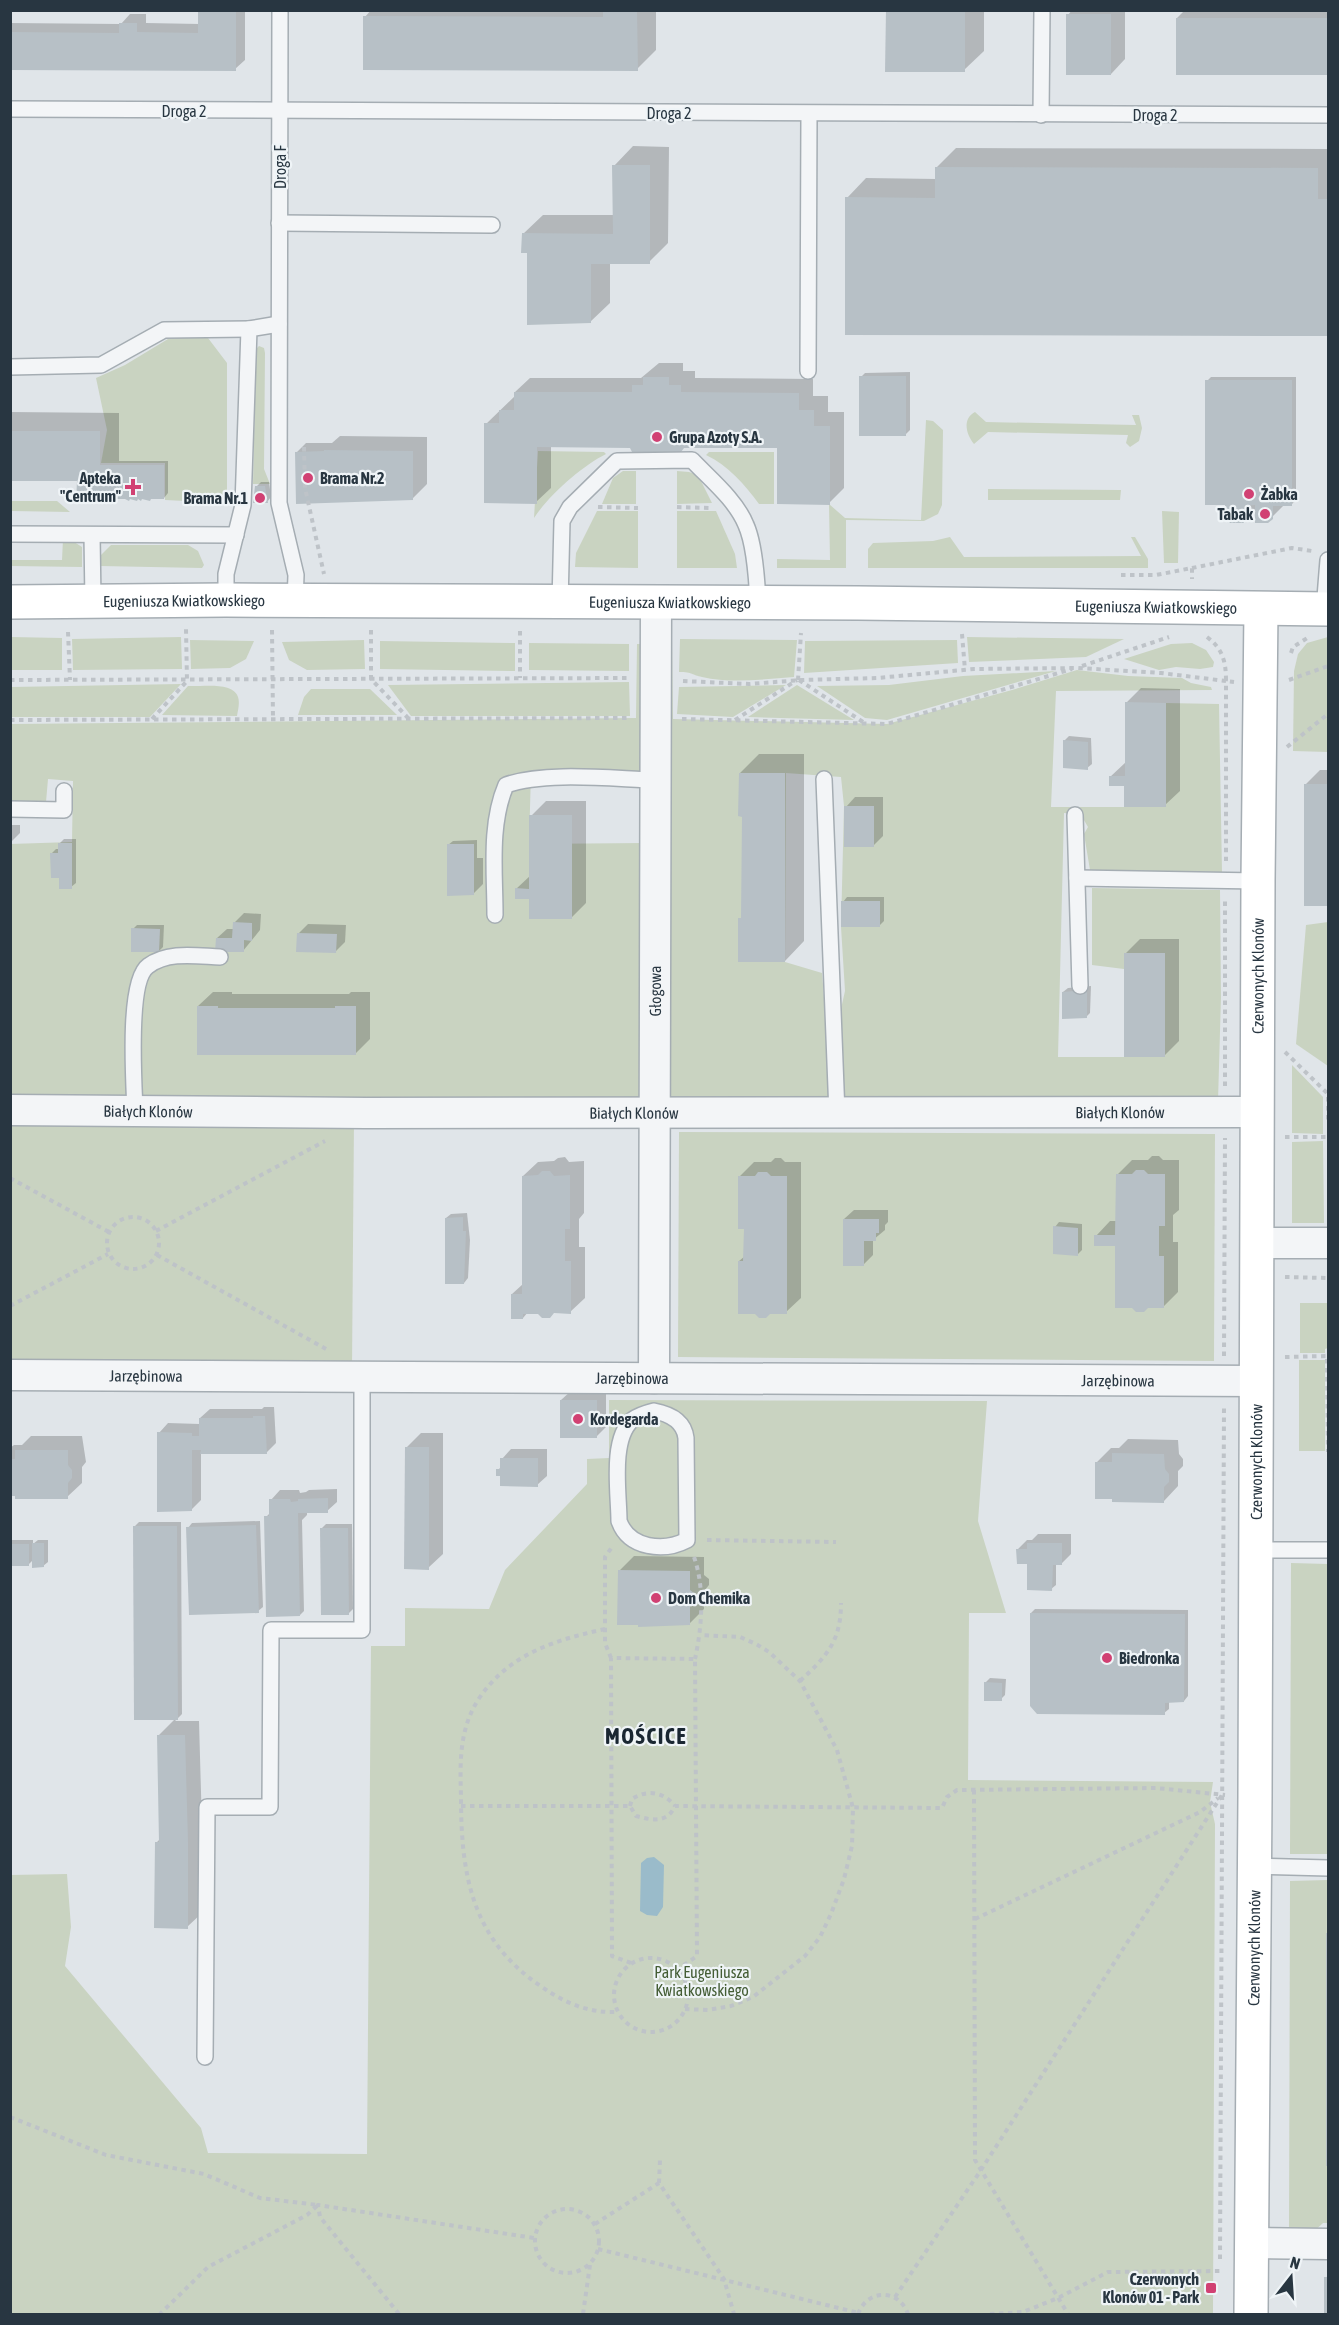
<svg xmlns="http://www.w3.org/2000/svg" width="1339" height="2325" font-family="'Asap Condensed',sans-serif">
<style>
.green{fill:#c9d3c1}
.water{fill:#9abbca}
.shadow{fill:#0003}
.building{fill:#b7c0c6}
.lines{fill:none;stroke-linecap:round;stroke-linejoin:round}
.service-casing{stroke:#a5adb3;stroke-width:18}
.minor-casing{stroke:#a5adb3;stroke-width:33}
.secondary-casing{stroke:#a5adb3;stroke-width:36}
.path{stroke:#bec3c8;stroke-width:4;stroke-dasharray:4.5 4.5;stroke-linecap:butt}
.service{stroke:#f3f5f7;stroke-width:15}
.minor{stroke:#f3f5f7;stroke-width:30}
.secondary{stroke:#fff;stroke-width:33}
.poi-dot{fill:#d14173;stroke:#eff4f7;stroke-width:2}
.labels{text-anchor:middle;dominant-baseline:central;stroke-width:4.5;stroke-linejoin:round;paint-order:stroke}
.street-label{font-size:16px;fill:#283641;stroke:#eff4f7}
.poi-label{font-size:16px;font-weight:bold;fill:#283641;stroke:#eff4f7;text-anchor:start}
.park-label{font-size:16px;fill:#445d35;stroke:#eff4f7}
.district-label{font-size:22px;font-weight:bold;letter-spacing:1.5px;fill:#1a2732;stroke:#eff4f7}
</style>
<rect width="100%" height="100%" fill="#e0e5e9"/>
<g class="green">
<path d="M186,337l22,1 19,25v140l-62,-3v-37h-64l6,-33 -11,-52 29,-13 43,-26z"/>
<path d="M259,346l5,2 1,5 -1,116 6,15h-17l3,-135z"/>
<path d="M975,412l11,10 150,3 -4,-10h7l3,13 -3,13 -9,6 -4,-4 2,-8 -140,-3 -14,12c-8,-10 -12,-25 1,-32z"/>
<path d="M926,420l7,1 10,9 -1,75 -4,9 -14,7 -78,-1v48h-69v-9l53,1 -1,-56 16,14 76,2z"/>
<path d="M538,451l66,1 2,2c-24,12 -57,41 -72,64z"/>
<path d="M709,452h65v52h-15c-14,-19 -31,-39 -53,-49z"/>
<path d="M623,471h13v33h-34l11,-26z"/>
<path d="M677,471l12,1 9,3 14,28 -35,1z"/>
<path d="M988,489l133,1 -1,10h-132z"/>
<path d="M11,501h46l13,11 -59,-1z"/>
<path d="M597,511h41v57l-63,-1 1,-14z"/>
<path d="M677,511h39l19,43 2,14h-60z"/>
<path d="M1162,511l17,1 -1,51h-14z"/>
<path d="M950,537l14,20 177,-1 -10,-19h4l13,22v9h-280v-19l5,-6 60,-2z"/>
<path d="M63,539l8,1 11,7v20l-71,-1v-6h51z"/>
<path d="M111,545h77l10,6 6,14 -2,3 -102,-2 1,-11z"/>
<path d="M11,637l51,1v32h-51z"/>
<path d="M181,637l1,32 -109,1 -1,-31z"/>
<path d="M967,637l157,2 -38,18 -117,5z"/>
<path d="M1328,637v115l-35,-1 1,-80 4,-17 9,-11z"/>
<path d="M666,639l6,1 1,79 214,5 125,-34 65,-20 51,6 54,2 9,5 20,4 1,3 -156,1 -5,116h115v-104l53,1 3,168 -132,-2 -6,-36 4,-7 -7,-12 -17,-2 -6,244h66v-88l-32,-4v-77l128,2 1,107 -3,104 -374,4 -6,-83 7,-31 -4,-64 3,-121 -3,-29 -55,-4 -1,189 37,11 11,132h-166z"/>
<path d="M680,639l117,1 -3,37c-30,2 -62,7 -92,0 -10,-2 -9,-5 -23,-5z"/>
<path d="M190,640l64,1 -8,18 -16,9 -39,1z"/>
<path d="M364,640l1,29 -58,1 -18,-10 -7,-18z"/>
<path d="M957,640l1,23 -154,10 1,-32z"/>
<path d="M380,641l135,2v28l-135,-2z"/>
<path d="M529,643l100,1v27l-100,-1z"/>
<path d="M1192,643l14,7 8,12 -1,5 -13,2 -24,-2 -17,3 -35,-11 47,-15z"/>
<path d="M637,644h6l1,134 -113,-6 -2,72 115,-1 1,261 -634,1 -1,-261 62,-2 1,-61 -25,-2 -2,23h-35v-78l625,-6z"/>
<path d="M1056,671l-169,49 -22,-2 -48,-32 72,-1 74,-9z"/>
<path d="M629,682l1,34h-219l-23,-31z"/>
<path d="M181,684l-31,33h-139v-30z"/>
<path d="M786,685l-53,32 -56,-3 2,-27z"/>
<path d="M797,685l57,35 -106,-3z"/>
<path d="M188,686c13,1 45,-5 50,11 2,6 0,13 -1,19l-75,-1z"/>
<path d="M311,689h59l27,26h-99l6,-18z"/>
<path d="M1328,922v144l-32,-22 10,-119z"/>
<path d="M1292,1065l31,32v37l-31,-1z"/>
<path d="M11,1118l343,2 -2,249 -341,-2z"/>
<path d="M679,1132l536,2 -1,227 -536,-4z"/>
<path d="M1323,1141l1,82h-32v-81z"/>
<path d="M1300,1303h28v45l-3,1v4h-25z"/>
<rect x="1299" y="1360" width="26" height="91"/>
<path d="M609,1400l378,1 -9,120 28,92h-37l-1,167 245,2 -3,20 5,22 -2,490h-1202l-1,-439 57,-1 4,53 -6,39 136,162 7,25 159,1 4,-508h34v-38l84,1 16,-39 82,-86v-25l22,-1z"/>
<path d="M1291,1563l37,1v290h-38z"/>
<path d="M1328,1880v14h-1l-1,272h2v57h-5l-14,13 -20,-1 1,-354z"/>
</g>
<path class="water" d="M654,1857l10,8 -1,42 -6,9 -10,-1 -7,-4 1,-48 6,-5z"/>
<g class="shadow">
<path d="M200,10h45v50l-10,9h-225v-46l111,1 9,-10h16v9l54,1z"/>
<path d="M371,10h285v40l-19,19 -272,-52z"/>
<path d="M887,10h97v41l-20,19z"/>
<path d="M1072,10h53v49l-14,15 -43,-59z"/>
<path d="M1185,10h143v64l-151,-1v-55z"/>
<path d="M633,146l36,1 -1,96 -19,19h-39v41l-20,19 -62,-71 -5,-17 20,-19h71v-49z"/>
<path d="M956,148l372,1v185h-482l1,-136 19,-20 71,1v-12z"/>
<path d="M659,363h24v8h12v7l118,1v17h15v16h16v76l-15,15 -51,-57h-227v42l-15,14 -50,-78 29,-28v-4l15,-14h111z"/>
<path d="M910,372v58l-5,5 -44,-58 4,-4z"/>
<path d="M1211,377h85v123l-4,4h-7l-17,17 -11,-13 -13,13 -17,-15 -20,-125z"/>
<path d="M10,412l109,1v48h49v32l-4,5 -59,-1 -5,5 -20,-22h-70z"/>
<path d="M340,436l87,1v47l-15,15 -115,-47 9,-9h26z"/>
<path d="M261,482h8l2,15 -4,5 -10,-16z"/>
<path d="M1141,688l39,1v102l-15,14 -55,-28 16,-15v-59z"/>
<path d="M1069,736l22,2 1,26 -5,4 -23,-27z"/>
<path d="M759,754h45v187l-19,20 -45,-42 3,-3v-101l-3,-42z"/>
<path d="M1320,770h8v134h-22v-120z"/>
<path d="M855,797h28v39l-10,10 -27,-39z"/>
<path d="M546,801h40v102l-15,15 -55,-29 15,-14v-59z"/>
<path d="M10,825h10v8l-10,10z"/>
<path d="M64,839h12v44l-5,4 -10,-11 -9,-23 4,-4h4v-6z"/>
<path d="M477,840v18h6v26l-10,10 -25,-49 5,-4z"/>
<path d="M847,897h37v24l-4,4 -37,-23z"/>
<path d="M244,913l17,1 -1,16 -17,21 -26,-13 10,-9h7v-6z"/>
<path d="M308,924l38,1 -1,17 -10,10 -37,-18z"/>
<path d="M137,925h27l-1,22 -4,4 -26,-22z"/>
<path d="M1140,939h39v102l-15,15 -39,-102z"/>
<path d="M1091,986l-1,27 -4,4 -23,-25 5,-4z"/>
<path d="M213,992h19v2h117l2,-2h19v47l-15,15 -157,-48z"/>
<path d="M1152,1156h7l4,4h16v50l-6,5v27h5v50l-14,14 -47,-61 -21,-9 14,-15h7v-46l15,-15h16z"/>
<path d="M565,1157l4,5 15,-1v52l-5,6v28h6v51l-15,14h-42l-5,6 -11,-24 11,-10v-108l15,-14 16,-1 4,-3z"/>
<path d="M775,1158h6l4,4h16v136l-15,14 -47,-51 6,-5v-28l-6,-51 15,-15h17z"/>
<path d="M854,1210h34v12l-3,3v5l-12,10v15l-9,9 -20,-45z"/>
<path d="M467,1213l3,27 -2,38 -4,5 -18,-65 5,-4z"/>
<path d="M1059,1222l23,2v26l-4,4 -23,-27z"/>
<path d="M571,1391h35v36l-10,10 -35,-37z"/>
<path d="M264,1407h10l2,36 -10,10h-65v47l-10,10 -32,-77 9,-10 32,1v-6l10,-9h52z"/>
<path d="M421,1433h22v121l-15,14 -22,-120z"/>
<path d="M31,1436h51l4,26 -4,5v16l-15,14 -57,-2v-47l4,-3h8z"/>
<path d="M1128,1439l50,1 1,14 4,5v7l-5,5v15l-14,15 -68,-38 15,-15h8z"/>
<path d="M511,1449h36v27l-10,9 -35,-10 -4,-5 4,-4v-7z"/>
<path d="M337,1489v13l-10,9 -20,1v3l-5,5 2,91 -4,4 -34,-98 5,-5v-12l9,-10h19l1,3 6,-1 3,-2z"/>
<path d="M260,1521l3,86 -5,4 -70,-83 4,-5z"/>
<path d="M139,1522h42l1,192 -7,7h24l3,106v86l-15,14 -31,-84 5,-5 -3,-102 18,-18 -42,-191z"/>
<path d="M326,1524h26l1,85 -5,5 -26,-86z"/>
<path d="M1038,1534h33v20l-10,10h-5v21l-5,4 -22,-24 -11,-16 9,-9h5z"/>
<path d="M10,1540h23v4l5,-4h10v22l-5,4 -10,-6 -4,4 -19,1z"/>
<path d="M634,1556l70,1v18l5,4v6l-5,6v18l-15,15 -70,-53z"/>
<path d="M1035,1609l153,1v86l-4,5h-15v8l-5,4 -133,-100z"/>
<path d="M990,1678l16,1 -1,16 -4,4 -16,-16z"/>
<path d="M1328,1894v271h-1z"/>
<path d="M1328,2181v13h-1v-11z"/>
<path d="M1328,2275v39h-2v-36z"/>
</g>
<g class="building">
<path d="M198,10h38v61l-226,-1v-38l109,1v-10h18v9l61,1z"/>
<path d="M603,10h34l1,61 -275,-1v-54l240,1z"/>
<path d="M886,10h79v62h-80z"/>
<rect x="1066" y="14" width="45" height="61"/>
<rect x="1176" y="18" width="152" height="57"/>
<path d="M612,165h38v99h-59v59l-64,2v-72h-6l1,-20 91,1z"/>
<path d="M935,167l383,1v31h10v137l-483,-1v-138l90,1z"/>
<rect x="859" y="376" width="47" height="60"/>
<path d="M643,377h26v8h12v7l118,1v17h15v16h16v79l-53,-1v-56h-93l-3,4h-49l-2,-4 -93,-1v57l-53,-1v-80h15v-13h15v-18h118v-7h11z"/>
<path d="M1205,380h87v126h-19v13l-5,4h-13v-18l-11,1v17h-14l-5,-5v-13h-20z"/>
<path d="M10,431h90v34h64v34h-13l-1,2 -8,-2 -1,2 -3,-2 -1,2 -7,-2 -1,2 -4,-2h-24v4h-25l1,-22h-67z"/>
<path d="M324,450l89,1v49l-117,4 -1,-52 29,-1z"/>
<path d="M255,486h10l3,17h-15z"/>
<path d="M1125,702l41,1v104h-42v-21h-15v-10h16z"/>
<path d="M1063,740l25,2v28l-25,-2z"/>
<path d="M739,773h46v189h-47v-44h3l1,-101 -4,-1z"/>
<rect x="1304" y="784" width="24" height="122"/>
<rect x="844" y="806" width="30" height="41"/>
<path d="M529,815h43v104h-43v-20h-14v-11l14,1z"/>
<path d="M58,843h14v46h-13v-11h-8l-1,-25h8z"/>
<path d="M447,844h27v51l-27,1z"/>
<rect x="841" y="901" width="39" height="26"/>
<path d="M233,922l19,1v18l-8,-1v12h-29l1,-14h16z"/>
<path d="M131,928l29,1 -1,23h-28z"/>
<path d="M297,933l40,1 -1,19 -40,-1z"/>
<rect x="1124" y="953" width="41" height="104"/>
<path d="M1087,990v28l-25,1v-27z"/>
<path d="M197,1006h21v2h117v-2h21v49h-159z"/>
<path d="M1136,1170h8l4,4h17v52h-6v30h5v52h-16l-4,4h-8l-4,-4h-17v-62h-21v-11h21l1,-61h16z"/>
<path d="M542,1171h8l4,5 16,-1v54h-5v32h6v53l-17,-1 -4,5h-8l-4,-4h-15v5h-12v-25h11v-118l16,-1z"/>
<path d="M758,1172h9l4,4h16v138h-17l-4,4h-7l-4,-4h-17v-53h5l1,-32h-6v-53h17z"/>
<path d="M463,1217v14h3l-2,53h-19v-66z"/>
<path d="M843,1219h36v14h-3v8h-12v25h-21z"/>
<path d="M1053,1226l25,2v28l-25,-2z"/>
<rect x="560" y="1400" width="37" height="38"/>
<path d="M253,1416h12l2,38h-67l1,-4h-9v61l-35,1v-80l35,1v3h7v-18h54z"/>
<path d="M405,1447h24v123l-25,-1z"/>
<path d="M15,1450h53v15l4,5v8l-4,5v16h-53v-3h-5v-37h5z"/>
<path d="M1112,1453l52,1 1,15 4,5v8l-5,5v16l-52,-1v-3h-17v-37h17z"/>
<path d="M500,1458h38v29l-38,-1v-10h-4v-7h4z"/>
<path d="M328,1498v15h-30l2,103 -34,1 -2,-101h5v-17h21l1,3 7,-1v-2z"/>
<path d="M256,1525l3,88 -70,2 -3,-88z"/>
<path d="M133,1526h44l1,194h-44z"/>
<path d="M320,1528h28l1,87h-28z"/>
<path d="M32,1543h12v24l-12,1z"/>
<path d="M1027,1543h35v22h-9l-1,26 -25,-1v-26h-10l-1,-15h11z"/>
<rect x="10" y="1544" width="19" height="22"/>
<path d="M618,1570l72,1v19l5,4v8l-5,4v19l-52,2v-2h-21z"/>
<path d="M1030,1613l155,1 -1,88 -19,1v12l-128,-1 -7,-8z"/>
<path d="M984,1682l18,1v18h-18z"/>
<path d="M157,1735h28l3,107v87l-34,-1 1,-86h4z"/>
<rect x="1326" y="1933" width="2" height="233"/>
<rect x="1324" y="2277" width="4" height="37"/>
</g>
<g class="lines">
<g class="service-casing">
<g id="service">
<path d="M280,10l-1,493 17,72 -1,27"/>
<path d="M10,109l1318,6"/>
<path d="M1041,115l1,-105"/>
<path d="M279,223l213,2"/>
<path d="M10,367l91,-2 63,-35 85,-1"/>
<path d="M808,371l1,-257"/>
<path d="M10,534l226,1"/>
<path d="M92,535l1,67"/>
<path d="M226,600v-26l17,-69 6,-176 30,-5"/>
<path d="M560,603l2,-82 8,-14 47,-46 75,-1c18,19 44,40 54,65 9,20 11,56 12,78"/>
<path d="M1324,610l4,-50"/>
<path d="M824,779l13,335"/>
<path d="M10,809l54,1v-19"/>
<path d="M1075,815l5,171"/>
<path d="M1077,878l181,3"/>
<path d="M495,915c0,-43 -6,-90 11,-130 40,-14 108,-6 151,-5"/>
<path d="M135,1111c-1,-27 -8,-130 13,-145 20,-15 48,-10 72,-9"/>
<path d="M654,1411c16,3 30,10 32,27l1,102c-23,12 -58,9 -68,-19 0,-27 -9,-81 13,-101 7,-5 14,-7 22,-9z"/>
<path d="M1255,1550h73"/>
<path d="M1255,1866l73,2"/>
<path d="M205,2057l2,-250h63l1,-177h91v-253"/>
</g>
</g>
<g class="minor-casing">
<g id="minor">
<path id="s1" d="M10,1110l356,3 890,-1"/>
<path d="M1256,1243h72"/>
<path id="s2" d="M10,1375l1246,6"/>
<path id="s3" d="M654,1378l2,-775"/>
<path d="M1251,2243l77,1"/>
</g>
</g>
<g class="secondary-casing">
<g id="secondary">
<path id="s4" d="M10,602l216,-2 632,3 470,6"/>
<path id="s5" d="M1251,2314l4,-517 3,-916 3,-271"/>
</g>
</g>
<g class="path">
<path d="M304,447l1,41 19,86"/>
<path d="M598,507l40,1"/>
<path d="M677,507l35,1"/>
<path d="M1192,568l100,-20 20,3"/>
<path d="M1121,575h35l36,-7v11"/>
<path d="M272,630l1,89"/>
<path d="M371,630v49l38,40"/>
<path d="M520,631v47"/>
<path d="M68,632l2,48"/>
<path d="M962,634l3,36"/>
<path d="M1207,637c16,12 19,25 19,44l8,1"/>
<path d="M1291,653l2,-6 16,-10"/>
<path d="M1082,666l87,-29"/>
<path d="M10,680l620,-2"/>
<path d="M798,680l3,-47"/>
<path d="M799,680l64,42"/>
<path d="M1289,680l39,-14"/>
<path d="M683,681l66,3 53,-4 75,-2 97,-9 104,-1 83,5 65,8v180"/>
<path d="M152,719l35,-38 -1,-52"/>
<path d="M682,719l205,5 185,-55"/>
<path d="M10,720l620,-2"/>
<path d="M735,720l62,-40"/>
<path d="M1287,747l41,-33"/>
<path d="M1285,1052l43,42v28"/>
<path d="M1225,1086v-187"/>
<path d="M1285,1137h43"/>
<path d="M10,1178l99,54"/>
<circle cx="133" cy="1243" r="26"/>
<path d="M156,1231l169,-90"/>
<path d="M157,1255l169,94"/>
<path d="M1285,1277l43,1"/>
<path d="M10,1306l98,-52"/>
<path d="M1224,1356l1,-218"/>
<path d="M1285,1357l42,-1 1,96"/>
<path d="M707,1540l129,2"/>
<path d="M694,1557c11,31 8,70 1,102"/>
<path d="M605,1629c-50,11 -97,25 -127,71 -19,30 -18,63 -17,97 0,79 11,143 81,190 25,17 46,26 76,25"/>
<path d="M611,1658l-6,-15v-86l7,-10"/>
<path d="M800,1681c27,-25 41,-40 41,-78"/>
<path d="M974,1790l1,370 93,154"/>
<path d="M461,1806h169l6,10c15,4 31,8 39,-10l267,2 5,-11 10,-7 199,-2 69,7"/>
<path d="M630,1806l2,-7c15,-10 32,-7 43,7"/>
<path d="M975,1919l225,-107 18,-14"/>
<circle cx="651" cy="1995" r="37"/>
<path d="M631,1963l-19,-7 -1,-298 84,1 2,297 -19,13"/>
<path d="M685,2009l23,1 23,-4 22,-9 52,-41 15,-19 11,-23 13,-35 8,-33 1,-38 -16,-58 -37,-69 -31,-29 -13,-8 -16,-7 -40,-2"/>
<path d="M10,2117l96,38 98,19 56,24 58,7 -11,10 -99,52 -48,47"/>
<path d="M659,2183l1,-23"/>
<circle cx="567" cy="2241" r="32"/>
<path d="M595,2224l64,-41 65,96 10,35"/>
<path d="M598,2249l261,64"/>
<path d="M1220,2259l4,-851"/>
<path d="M895,2297l86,-127 241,-375"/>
<path d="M399,2314l-79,-97 -2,-12 216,33"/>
<path d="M583,2314l7,-49"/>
<path d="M858,2314c10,-26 41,-25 50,0"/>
<path d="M990,2314l33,-2 35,-14 50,-26 112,-1"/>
</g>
<use href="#service" class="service"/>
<use href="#minor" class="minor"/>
<use href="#secondary" class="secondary"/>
</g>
<g class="poi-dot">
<circle cx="657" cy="437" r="6"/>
<circle cx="308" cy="478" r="6"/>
<path d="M130 478h6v6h6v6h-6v6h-6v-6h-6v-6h6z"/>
<circle cx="1249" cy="494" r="6"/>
<circle cx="260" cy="498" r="6"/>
<circle cx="1265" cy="514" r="6"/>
<circle cx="578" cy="1419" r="6"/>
<circle cx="656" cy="1598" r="6"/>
<circle cx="1107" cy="1658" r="6"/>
<rect x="1205" y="2282" width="12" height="12" rx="3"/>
</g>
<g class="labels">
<g class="street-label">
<text x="184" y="111">Droga 2</text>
<text x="669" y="113">Droga 2</text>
<text x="1155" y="115">Droga 2</text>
<text transform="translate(280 167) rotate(-90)">Droga F</text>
<text stroke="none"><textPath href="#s4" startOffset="174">Eugeniusza Kwiatkowskiego</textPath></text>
<text stroke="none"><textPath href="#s4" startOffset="660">Eugeniusza Kwiatkowskiego</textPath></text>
<text stroke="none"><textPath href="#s4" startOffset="1146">Eugeniusza Kwiatkowskiego</textPath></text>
<text stroke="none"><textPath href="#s5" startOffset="1338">Czerwonych Klonów</textPath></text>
<text stroke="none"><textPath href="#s3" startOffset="387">Głogowa</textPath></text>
<text stroke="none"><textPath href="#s1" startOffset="138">Białych Klonów</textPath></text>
<text stroke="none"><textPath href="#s1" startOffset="1110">Białych Klonów</textPath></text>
<text stroke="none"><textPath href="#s1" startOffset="624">Białych Klonów</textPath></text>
<text stroke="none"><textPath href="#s2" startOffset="136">Jarzębinowa</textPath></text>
<text stroke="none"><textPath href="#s2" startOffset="622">Jarzębinowa</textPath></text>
<text stroke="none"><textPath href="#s2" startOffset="1108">Jarzębinowa</textPath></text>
<text stroke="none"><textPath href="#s5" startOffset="852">Czerwonych Klonów</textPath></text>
<text stroke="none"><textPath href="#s5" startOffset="366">Czerwonych Klonów</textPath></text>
</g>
<g class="poi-label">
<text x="669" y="437">Grupa Azoty S.A.</text>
<text x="121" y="478" text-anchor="end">Apteka<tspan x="121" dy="18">"Centrum"</tspan></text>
<text x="320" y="478">Brama Nr.2</text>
<text x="1261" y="494">Żabka</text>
<text x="248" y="498" text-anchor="end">Brama Nr.1</text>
<text x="1253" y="514" text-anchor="end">Tabak</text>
<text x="590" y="1419">Kordegarda</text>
<text x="668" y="1598">Dom Chemika</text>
<text x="1119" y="1658">Biedronka</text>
<text x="1199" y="2279" text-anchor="end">Czerwonych<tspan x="1199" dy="18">Klonów 01 - Park</tspan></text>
</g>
<g class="park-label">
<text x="702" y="1972">Park Eugeniusza<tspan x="702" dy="18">Kwiatkowskiego</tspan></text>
</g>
<g class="district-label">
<text x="646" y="1736">MOŚCICE</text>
</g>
</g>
<rect width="1339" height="2325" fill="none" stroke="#283641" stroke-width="24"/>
<g transform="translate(1291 2277) rotate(17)" stroke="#eff4f7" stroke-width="4.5" paint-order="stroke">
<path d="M0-4.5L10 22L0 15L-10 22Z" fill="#283641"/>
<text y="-9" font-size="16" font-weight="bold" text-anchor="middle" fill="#283641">N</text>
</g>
</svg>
